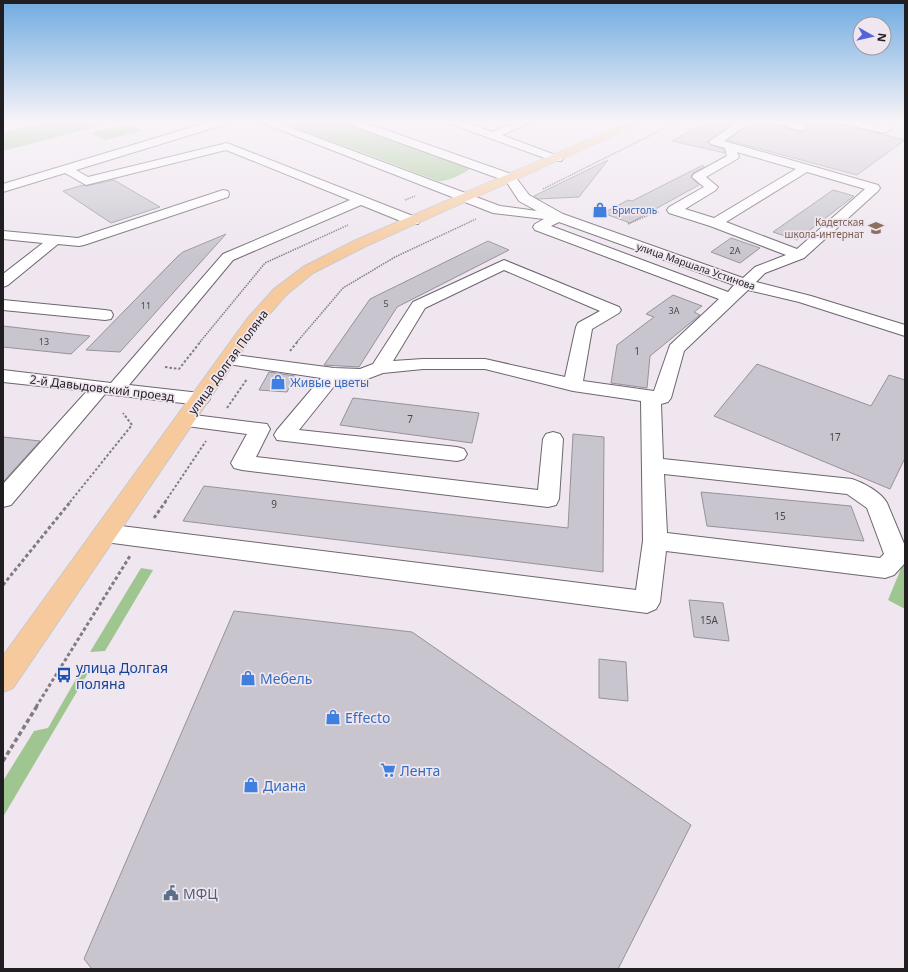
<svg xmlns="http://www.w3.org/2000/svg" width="908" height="972" font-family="'Noto Sans',sans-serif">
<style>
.green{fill:#9fc690}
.building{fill:#c9c5ce;stroke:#96919b}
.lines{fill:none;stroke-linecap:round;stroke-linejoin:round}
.minor-casing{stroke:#6d666e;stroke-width:2}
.major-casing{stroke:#cac9ca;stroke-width:2}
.path-far3{stroke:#817c82;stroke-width:1.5;stroke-dasharray:1.5 1;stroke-linecap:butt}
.path-far2{stroke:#817c82;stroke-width:2;stroke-dasharray:2.5 2;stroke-linecap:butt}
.path-far1{stroke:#817c82;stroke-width:3;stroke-dasharray:3.5 2.5;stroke-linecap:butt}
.path{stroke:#817c82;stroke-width:3.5;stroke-dasharray:4.5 3;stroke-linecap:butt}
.minor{fill:#fff;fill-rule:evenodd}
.major{fill:#f7ca9e;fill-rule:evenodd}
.labels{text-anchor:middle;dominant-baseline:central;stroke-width:3.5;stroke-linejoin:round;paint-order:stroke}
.far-number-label{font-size:9px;fill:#4b484d}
.far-shop-label{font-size:10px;fill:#366cbe;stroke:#efe6ef;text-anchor:start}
.far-education-label{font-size:10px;fill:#785e54;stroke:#efe6ef;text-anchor:end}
.far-street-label{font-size:10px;fill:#211e22;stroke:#efe6ef}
.number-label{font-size:10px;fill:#4b484d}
.street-label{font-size:12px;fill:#211e22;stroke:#efe6ef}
.shop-label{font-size:12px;fill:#366cbe;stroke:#efe6ef;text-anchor:start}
.near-transit-label{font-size:14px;fill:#164399;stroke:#efe6ef;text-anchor:start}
.near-shop-label{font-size:14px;fill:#366cbe;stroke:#efe6ef;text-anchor:start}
.near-service-label{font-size:14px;fill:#4e5e75;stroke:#efe6ef;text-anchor:start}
</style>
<rect width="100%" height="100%" fill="#efe6ef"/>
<g class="green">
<path d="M46,122h58l-9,5 -92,24v-18z"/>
<path d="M286,122h60l108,39 17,7c-8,6 -23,14 -33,13l-152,-57z"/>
<path d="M128,124l14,7 -37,9 -13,-7z"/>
<path d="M905,559v50l-17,-9z"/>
<path d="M141,568l12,2 -48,81 -15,1z"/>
<path d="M80,672l8,1 -85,144v-36l31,-50 14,-3z"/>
</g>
<g class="building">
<path d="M706,122h29l-27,20 3,3 13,4 1,4 -53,-12z"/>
<path d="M752,122h22l2,3 26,7 6,-3v-2l-2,-2 -6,-3h31l74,18 -48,35 -130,-35z"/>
<path d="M608,160l-29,37 -41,2 -4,-3z"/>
<path d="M703,165l1,2 -11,6 -2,4 8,8 -69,38 -27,-10 25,-13 4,1z"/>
<path d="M114,180l46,27 -49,16 -48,-32 20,-6 3,1z"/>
<path d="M833,190l21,6 -57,44 -24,-8z"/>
<path d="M226,234l-106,118 -34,-2 92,-94 5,-4z"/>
<path d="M731,238l29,10 -20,15 -29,-11z"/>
<path d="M488,241l21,9 -112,57 -38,60 -35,-2 46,-66z"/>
<path d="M673,295l29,11 -8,6 6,3 -50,41 -3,32 -36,-5 6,-38 37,-28 -8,-3z"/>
<path d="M3,326l87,10 -19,18 -68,-7z"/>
<path d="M757,364l114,42 18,-31 16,5v78l-15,31 -176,-73z"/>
<path d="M269,372l26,4 -8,16 -28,-2z"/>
<path d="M353,398l126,15 -7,30 -132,-18z"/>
<path d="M573,434l31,3 -1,135 -420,-51 21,-35 364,42z"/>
<path d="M3,437l37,4 -37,41z"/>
<path d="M701,492l150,14 13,35 -157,-15z"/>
<path d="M689,600l34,3 6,38 -35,-4z"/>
<path d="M234,611l178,21 279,193 -73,144h-526l-8,-10z"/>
<path d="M599,659l27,3 2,39 -29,-3z"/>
</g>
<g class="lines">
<g class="minor-casing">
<g id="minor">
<path d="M209,122h18l-1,2 -150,46 12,7 139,-34 191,75 2,3 -2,3h-10l-47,-19 -128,55 -104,125 71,8 7,2 3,4 -3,4 -7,2 -95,-11 -94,111 -8,2v-23l84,-93 -84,-9v-12l108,13 112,-129 127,-54 -124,-50 -140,35 -21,-12 -62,19v-8z"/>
<path d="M260,122h16l224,84 37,5 -18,-10 -13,-20 -158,-57 -1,-2h16l151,53 15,20 34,19 180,64 12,-11 31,-12 -76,-29 -41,-13 -2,-3 2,-3 35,-20 -12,-10 2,-3 33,-18 -2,-8 -14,-4 -2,-2 2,-2 27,-18h13l-27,19 154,44 2,3 -2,3 -74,67 -39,15 -9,9 55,14 94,29v11l-106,-34 -51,-12 -64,61 -13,47 -3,4 -7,2 2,55 189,20c12,4 29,13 35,24l18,43v17l-11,12 -9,3 -219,-27 -6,51 -4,7 -9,4 -542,-71 -8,-3 -4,-6 4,-6 8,-3 531,66 7,-49 -2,-140 -68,-10 -88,-22h-62l-40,4 -21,8 -23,-1 -40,50 158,17 7,2 3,5 -3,5 -7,2 -180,-21 -3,-5 3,-5 44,-52 -93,-14 -6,-1 -3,-4 3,-4 6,-1 106,14 26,1 13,-5 40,-62 91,-42 115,47 2,3 -2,3 -27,16 -9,52 71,10 16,-46 49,-46 -184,-69 -2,-3 2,-3 9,-5 -51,-6zM737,152l59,17 -82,49 -29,-9 31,-19 2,-3 -12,-10 31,-18 2,-2zM807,172l58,17 -68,60 -71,-27zM559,222l175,63 -6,7 -177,-66zM504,270l96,41 -22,12 -2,4 -11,50 -80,-18h-62l-30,2 32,-53zM664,474l183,20 20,14 17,46 -4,4 -213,-25z"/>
<path d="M450,122h16l26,10 23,-10h16l-29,13 59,22 2,2 -2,2h-8l-102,-37z"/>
<path d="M775,122h19l12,4 1,2 -5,3 -26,-7z"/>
<path d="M844,122h20l17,4 4,-4h12l-10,10 -4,1 -38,-9z"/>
<path d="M223,190l5,1 1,3 -1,3 -144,48 -5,1 -21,-2 -50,41 -5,2v-13l40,-31 -40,-4v-8l75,7z"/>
<path d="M3,300l102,10 6,1 2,4 -2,4 -6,1 -102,-10z"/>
<path d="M186,414l81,10 3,5 -14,28 282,33 5,-51 3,-5 7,-2 7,2 3,5 -4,60 -3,6 -8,2 -306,-37 -8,-2 -3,-5 16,-29 -68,-9 -3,-5 3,-5z"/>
</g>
</g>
<g class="major-casing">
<path id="major" d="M629,122h15l-278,124 -53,27 -27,22 -27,31 -246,362 -10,4v-36l244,-337 27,-30 29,-22 53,-27z"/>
</g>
<g class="path-far3">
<path d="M543,189l134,-67"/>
<path d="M405,200l10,-4"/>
<path d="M628,224l25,-11 6,-1"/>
<path d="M200,342l65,-79 83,-38"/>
<path d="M297,342l46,-54 52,-31 81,-38"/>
</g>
<g class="path-far2">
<path d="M290,351l8,-10"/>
<path d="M165,367l14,2 22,-28"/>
<path d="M227,408l20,-29"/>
<path d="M70,502l62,-77 -9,-12"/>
<path d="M165,502l41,-61"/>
</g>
<g class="path-far1">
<path d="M154,518l12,-17"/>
<path d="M3,585l68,-84"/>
<path d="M36,707l94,-151"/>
</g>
<path class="path" d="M3,761l34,-55"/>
<use href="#minor" class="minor"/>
<use href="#major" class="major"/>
</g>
<linearGradient id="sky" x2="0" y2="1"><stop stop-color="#70abe0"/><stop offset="0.47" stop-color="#f8f4f8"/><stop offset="1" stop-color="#f8f4f8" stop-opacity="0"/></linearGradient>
<rect width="908" height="259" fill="url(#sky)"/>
<defs>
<g id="shop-bare" transform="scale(1.2)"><path d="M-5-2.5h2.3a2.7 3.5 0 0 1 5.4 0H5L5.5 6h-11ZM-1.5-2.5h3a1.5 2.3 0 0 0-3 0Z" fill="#3f7fe0" stroke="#efe6ef" stroke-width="2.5" paint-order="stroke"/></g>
<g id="school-bare" transform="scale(1.2)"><path d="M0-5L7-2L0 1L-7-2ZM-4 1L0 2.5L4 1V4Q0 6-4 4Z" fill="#8d6e63" stroke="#efe6ef" stroke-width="2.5" paint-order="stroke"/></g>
<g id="bus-bare" transform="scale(1.2)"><path d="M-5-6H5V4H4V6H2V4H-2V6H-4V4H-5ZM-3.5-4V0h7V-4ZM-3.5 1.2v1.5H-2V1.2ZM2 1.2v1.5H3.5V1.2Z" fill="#1a4fb4" stroke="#efe6ef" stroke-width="2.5" paint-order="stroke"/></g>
<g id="supermarket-bare" transform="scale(1.2)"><path d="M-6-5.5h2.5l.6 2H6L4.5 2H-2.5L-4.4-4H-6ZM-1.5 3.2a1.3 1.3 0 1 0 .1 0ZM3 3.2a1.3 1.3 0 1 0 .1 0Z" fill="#3f7fe0" stroke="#efe6ef" stroke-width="2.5" paint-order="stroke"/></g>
<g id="civic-bare" transform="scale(1.2)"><path d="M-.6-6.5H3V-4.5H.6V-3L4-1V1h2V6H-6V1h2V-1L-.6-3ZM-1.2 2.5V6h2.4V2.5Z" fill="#5c6f8a" stroke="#efe6ef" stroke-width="2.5" paint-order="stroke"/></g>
</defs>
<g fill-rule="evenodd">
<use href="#shop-bare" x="600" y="210"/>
<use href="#school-bare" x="876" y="228"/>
<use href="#shop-bare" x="278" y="382"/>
<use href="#bus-bare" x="64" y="675"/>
<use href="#shop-bare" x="248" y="678"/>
<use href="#shop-bare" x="333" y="717"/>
<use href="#supermarket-bare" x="388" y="770"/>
<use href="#shop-bare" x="251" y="785"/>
<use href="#civic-bare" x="171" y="893"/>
</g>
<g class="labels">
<g class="far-number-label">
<text x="735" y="250">2А</text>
<text x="386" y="303">5</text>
<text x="146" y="305">11</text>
<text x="674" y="310">3А</text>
<text x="44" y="341">13</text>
</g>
<g class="far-shop-label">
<text x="612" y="210">Бристоль</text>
</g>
<g class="far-education-label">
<text x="864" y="222">Кадетская<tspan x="864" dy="12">школа-интернат</tspan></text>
</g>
<g class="far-street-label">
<text transform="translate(696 266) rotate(19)">улица Маршала Устинова</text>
</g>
<g class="number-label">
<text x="637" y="351">1</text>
<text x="410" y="419">7</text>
<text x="835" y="437">17</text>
<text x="274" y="504">9</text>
<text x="780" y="516">15</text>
<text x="709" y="620">15А</text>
</g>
<g class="street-label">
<text transform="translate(228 362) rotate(-54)">улица Долгая Поляна</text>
<text transform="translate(102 388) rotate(7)">2-й Давыдовский проезд</text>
</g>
<g class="shop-label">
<text x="290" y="382">Живые цветы</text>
</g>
<g class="near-transit-label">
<text x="76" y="667">улица Долгая<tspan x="76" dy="16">поляна</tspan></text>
</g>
<g class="near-shop-label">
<text x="260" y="678">Мебель</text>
<text x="345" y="717">Effecto</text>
<text x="400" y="770">Лента</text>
<text x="263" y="785">Диана</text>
</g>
<g class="near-service-label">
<text x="183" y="893">МФЦ</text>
</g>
</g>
<rect width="908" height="972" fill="none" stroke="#211e22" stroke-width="8"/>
<g transform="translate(872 36) rotate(98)"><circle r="19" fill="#efe6ef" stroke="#9d969d"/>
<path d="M0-3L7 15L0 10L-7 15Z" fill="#5563da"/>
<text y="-6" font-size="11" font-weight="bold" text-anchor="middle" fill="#211e22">N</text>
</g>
</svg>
